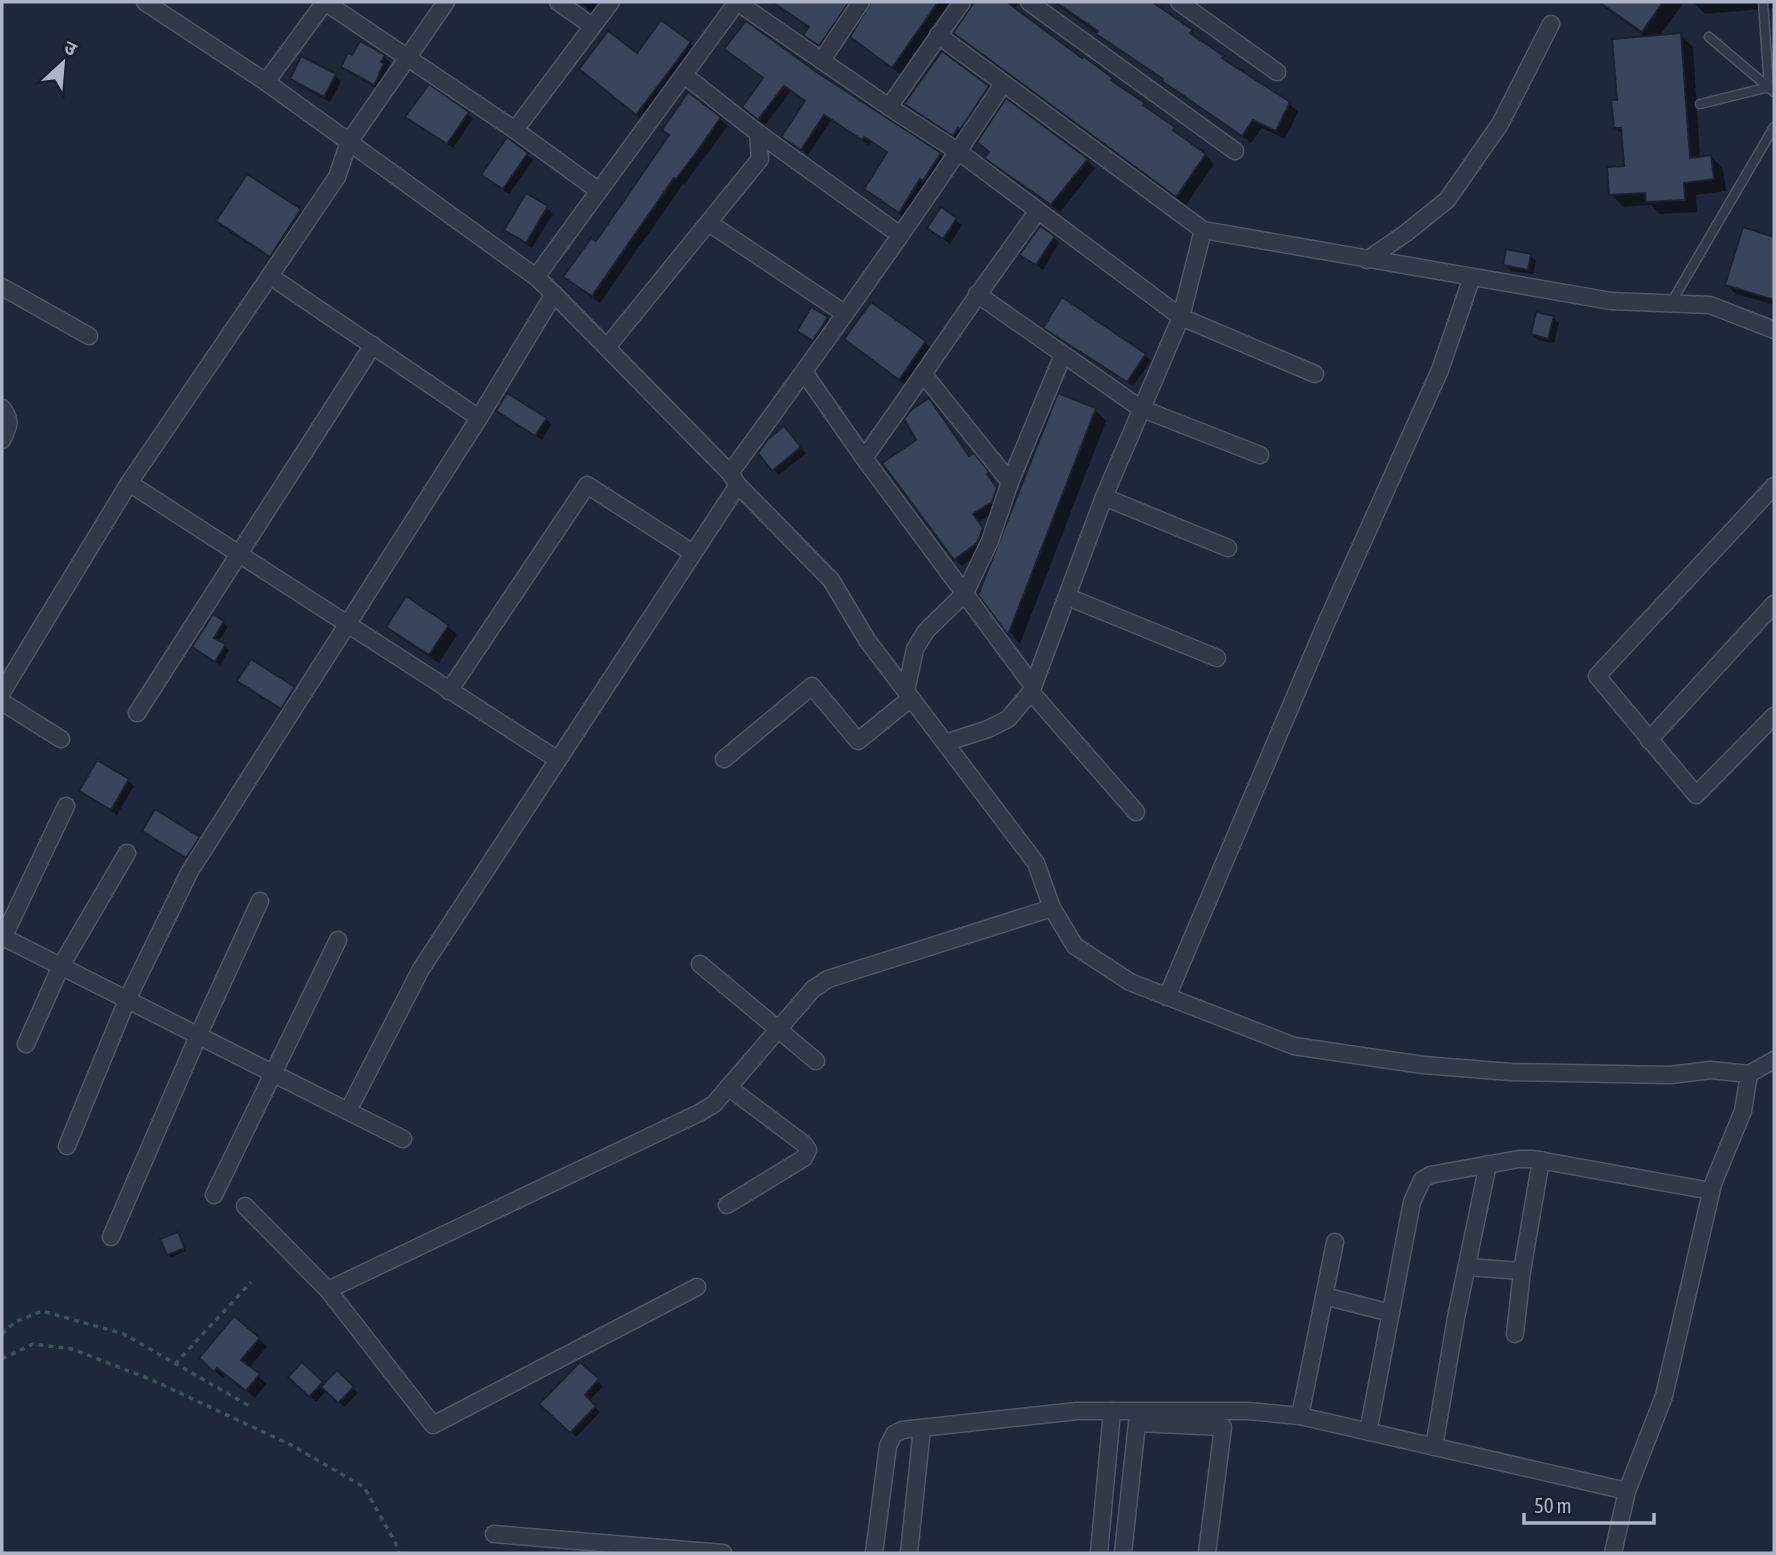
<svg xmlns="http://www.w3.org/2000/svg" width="1776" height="1555" font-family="'Asap Condensed','Noto Sans Devanagari',sans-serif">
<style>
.shadow{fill:#0007}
.building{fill:#3a455b;stroke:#1a2131;stroke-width:2}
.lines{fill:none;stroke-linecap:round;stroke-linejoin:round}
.service-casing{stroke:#505768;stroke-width:11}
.minor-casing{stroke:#505768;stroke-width:19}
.path{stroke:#3e5359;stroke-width:3.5;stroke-dasharray:5 5;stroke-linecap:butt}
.service{stroke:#323a4a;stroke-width:8}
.minor{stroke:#323a4a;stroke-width:16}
</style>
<rect width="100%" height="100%" fill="#1f283a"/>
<g class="shadow">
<path d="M578,2h35l-12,17z"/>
<path d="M773,2h88l-34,50 -21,-17 4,-6z"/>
<path d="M872,2h79l-51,72 -48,-37 20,-29z"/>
<path d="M977,2h42l-5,7 98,70 62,50 8,10 23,16 9,9 -28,41 -222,-163 -9,-9z"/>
<path d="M1053,2h98l41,29 7,10 33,25 57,37 9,9 -13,27 -23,-11 -11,15z"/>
<path d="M1597,2h87l-25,35 22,-2 12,12 7,111 11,-2 12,13 3,22 -30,4 1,17 -37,2 -9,-9 -28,2 -12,-13 14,-26 -2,-33 -8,-8 4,-26 28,-63z"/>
<path d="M1693,2h81v6l-69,6z"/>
<path d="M690,43l9,9 -53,71 -65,-54z"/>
<path d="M384,57l6,5 -10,28 -31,-17 -6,-6z"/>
<path d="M335,75l6,6 -11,21 -32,-17 -6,-6z"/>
<path d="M765,79l78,13 97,62 6,6 -40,58 -40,-29 23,-35 -18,-12 -2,3 -38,-25 -23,35 -24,-18 23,-35 -16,-11 -26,34 -15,-12z"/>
<path d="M988,87l9,9 -34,48 -47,-31 -10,-9z"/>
<path d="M468,114l5,5 -20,29 -46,-31z"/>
<path d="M720,119l8,7 -44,59 -1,-1 -83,119 -27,-19 -7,-8z"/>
<path d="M508,140l25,20 -24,34 -20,-14z"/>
<path d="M1087,160l8,8 -35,44 -66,-47z"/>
<path d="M547,208l6,6 -21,34 -26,-18z"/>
<path d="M300,210l9,9 -30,45 -52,-34 -9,-9z"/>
<path d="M941,210l21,15 -12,19 -15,-11z"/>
<path d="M1744,229l30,10v66l-38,-11 -9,-9z"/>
<path d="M1054,238l5,5 -16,27 -21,-16z"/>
<path d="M1530,256l6,5 -3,13 -22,-3 -6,-6z"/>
<path d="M827,318l5,5 -14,21 -17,-12z"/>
<path d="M1553,318l6,5 -5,20 -16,-3 -6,-6z"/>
<path d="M1051,333l94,22 6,6 -18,25z"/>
<path d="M846,339l79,3 9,9 -25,37z"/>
<path d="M929,401l42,57 9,5 14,17 -1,1 10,15 -4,12 -20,14 10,14 -5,14 -22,16 -7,-7 -37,-119z"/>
<path d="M1095,410l11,11 -86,223 -40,-50z"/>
<path d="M498,411l48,8 5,6 -9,15z"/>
<path d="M790,434l16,19 -27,22 -6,-6z"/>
<path d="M223,623l5,4 -10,15 11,8 -9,15 -26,-18z"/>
<path d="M448,626l9,9 -18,28 -42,-27 -9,-9z"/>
<path d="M240,681l54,7 9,9 -12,19 -42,-26z"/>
<path d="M128,780l6,6 -17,29 -36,-24z"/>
<path d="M144,830l54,8 6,6 -12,18z"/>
<path d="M178,1234l8,17 -15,6 -3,-3z"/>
<path d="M259,1339l8,8 -18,21 17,16 -11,14 -29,-23 -3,3 -14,-12z"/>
<path d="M303,1364l22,22 12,-13 21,20 -14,14 -17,-17 -11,12 -26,-25z"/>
<path d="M580,1364l23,22 -14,15 11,11 -24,25 -34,-33z"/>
</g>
<g class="building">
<path d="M772,2h77l-30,44 -16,-11 6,-8z"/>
<path d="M871,2h67l-46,66 -42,-31z"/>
<path d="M974,2h33l75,56 1,-2 30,22 -2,2 34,23 -2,2 32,22 -2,3 33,24 -30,43 -223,-164z"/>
<path d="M1055,2h97l41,28 -3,3 34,23 -2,2 68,44 -14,29 -23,-11 -11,16 -80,-55 1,-2 -67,-45 2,-3z"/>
<path d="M1599,2h64l-21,30z"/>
<path d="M661,20l30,22 -55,73 -57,-46 29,-38 29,22z"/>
<path d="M746,21l72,52 123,80 -18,28 -3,-2 -21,34 -35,-24 23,-37 -23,-15 -2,3 -38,-25 -23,35 -20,-13 24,-36 -21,-15 -26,34 -16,-13 21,-29 -39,-29z"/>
<path d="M1681,33l9,125 21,-3 3,24 -30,4 1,17 -39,2 -1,-9 -36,2 -2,-28 17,-1 -3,-38h-7l-3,-28h6l-5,-61z"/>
<path d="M360,41l25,14 -4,7 3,2 -5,9 1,1 -6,11 -33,-18 7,-14 4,2z"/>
<path d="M942,51l47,35 -29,44 -2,-2 -5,8 -49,-32z"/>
<path d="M301,56l35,18 -12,23 -34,-18z"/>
<path d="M429,84l40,28 -22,32 -42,-27z"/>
<path d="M688,92l33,25 -25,36 -20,26 -2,-1 -82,118 -29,-19 28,-39 5,3 73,-106 -7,-5z"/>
<path d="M1006,98l82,61 -37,46 -67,-47 5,-6 -12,-10z"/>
<path d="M507,137l21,16 -25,36 -22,-14z"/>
<path d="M247,174l54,35 -31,48 -54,-36z"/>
<path d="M526,193l22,13 -22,37 -22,-13z"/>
<path d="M941,207l16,11 -14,21 -16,-11z"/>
<path d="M1040,226l15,10 -19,29 -17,-10z"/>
<path d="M1743,227l31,10v63l-49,-15z"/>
<path d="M1506,249l25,5 -3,16 -25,-5z"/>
<path d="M1062,297l84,57 -19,28 -84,-54z"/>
<path d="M871,302l55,39 -27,39 -55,-41z"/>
<path d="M811,307l17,10 -15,24 -16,-10z"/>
<path d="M1536,312l18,4 -6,23 -17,-5z"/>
<path d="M507,393l40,25 -12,18 -39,-25z"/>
<path d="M1058,393l38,15 -88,227 -30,-40z"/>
<path d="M929,398l40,58 5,-3 15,19 -2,2 10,14 -5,14 -19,12 10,14 -6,15 -23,17 -72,-97 34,-23 -12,-21 7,-9z"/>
<path d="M784,426l17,21 -29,24 -14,-18 9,-13z"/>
<path d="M406,596l43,29 -20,30 -43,-28z"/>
<path d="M213,614l11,7 -10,17 12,6 -11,18 -23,-15z"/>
<path d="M251,659l44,28 -14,22 -44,-28z"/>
<path d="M97,760l32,19 -18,31 -32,-19z"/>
<path d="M155,809l45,28 -14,21 -44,-27z"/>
<path d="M178,1232l7,16 -18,7 -7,-16z"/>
<path d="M234,1316l26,22 -19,22 19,14 -14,17 -29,-23 -3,4 -15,-14z"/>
<path d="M302,1362l21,20 -14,15 -21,-20z"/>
<path d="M580,1362l19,17 -14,16 11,11 -26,27 -31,-29z"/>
<path d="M337,1370l17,17 -16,16 -17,-16z"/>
</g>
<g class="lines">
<g class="service-casing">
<g id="service">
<path d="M1709,37l65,55"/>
<path d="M1700,104l69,-17 -6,-85"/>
<path d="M1671,303l103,-176"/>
</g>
</g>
<g class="minor-casing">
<g id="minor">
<path d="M145,2l121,80 270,195 18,17 176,179 8,12 93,95 36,60 169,223 16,45 23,38 55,36 164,64 129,19 88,7 159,3 41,-5 38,4 25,-14"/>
<path d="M325,2l190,128 84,61"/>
<path d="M558,2l34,24"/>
<path d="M737,2l152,105 70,45 222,165 134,57"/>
<path d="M1029,2l206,149"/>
<path d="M1179,2l98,70"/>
<path d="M938,35l265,195 408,71 99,4 64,25"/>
<path d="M822,60l39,-58"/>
<path d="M266,82l59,-80"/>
<path d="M889,107l73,-105"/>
<path d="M515,130l96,-128"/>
<path d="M758,133l142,102"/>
<path d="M709,223l135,90"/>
<path d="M1367,260l39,-27 41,-33 53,-76 51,-100"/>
<path d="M270,276l209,142"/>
<path d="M536,277l201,-275"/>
<path d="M2,287l87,49"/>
<path d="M977,294l163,114 120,47"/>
<path d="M607,347l153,-188 -2,-26 -74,-58"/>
<path d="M804,372l60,86 169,228"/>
<path d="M924,375l86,107"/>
<path d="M2,408c10,12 7,18 0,32"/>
<path d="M864,458c59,-82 114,-166 174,-247"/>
<path d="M730,473c94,-128 186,-257 273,-389"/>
<path d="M129,483l429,277"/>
<path d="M1774,486l-177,190 99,119 78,-79"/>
<path d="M1104,497l124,51"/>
<path d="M1068,597l149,61"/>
<path d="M449,691l138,-206 106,68"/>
<path d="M906,691l9,-42 11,-18 39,-38 25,-52 20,-59 53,-127"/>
<path d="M2,692l127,-209 208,-306 12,-35 97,-140"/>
<path d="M1031,692l105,120"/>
<path d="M2,702l59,37"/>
<path d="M137,713l236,-368"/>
<path d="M1649,740l125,-136"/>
<path d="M945,743l43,-14 20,-10 23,-27 73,-195 77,-180 22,-87"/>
<path d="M724,759l88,-73 46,55 53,-43"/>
<path d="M3,937l400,202"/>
<path d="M2,940l64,-134"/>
<path d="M700,964l116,97"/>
<path d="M1167,997l157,-369 116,-258 32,-93"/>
<path d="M26,1044l35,-78 66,-113"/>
<path d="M348,1111l73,-142 317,-484"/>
<path d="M67,1146l60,-146 63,-129 289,-453 75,-124"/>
<path d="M214,1195l124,-255"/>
<path d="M727,1205l77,-47 4,-8 -4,-6 -76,-57"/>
<path d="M245,1206l83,84 105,135 264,-138"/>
<path d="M111,1237l87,-201 62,-135"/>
<path d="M1467,1267l55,4"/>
<path d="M328,1290l371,-177 15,-9 99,-115 15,-10 224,-71"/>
<path d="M1324,1296l67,17"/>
<path d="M1515,1334l7,-63 19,-111"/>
<path d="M1300,1416l35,-174"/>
<path d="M1368,1432l44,-230 10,-22 8,-5 89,-16h14l178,32"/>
<path d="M1434,1447l22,-129 32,-154"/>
<path d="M494,1534l229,19"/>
<path d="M874,1553l14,-107 6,-12 8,-4 175,-19h171l52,5 327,75"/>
<path d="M909,1553l13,-125"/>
<path d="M1099,1553l13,-142"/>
<path d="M1123,1553l14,-130 86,4 -16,126"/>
<path d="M1613,1553l14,-62 37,-95 49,-212 30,-73 6,-37"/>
</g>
</g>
<g class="path">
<path d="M2,1334l13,-12 27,-11 82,23 127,73"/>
<path d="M2,1359l31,-15 39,5 80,31 137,64 75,43 31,55 4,11"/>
<path d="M175,1364l76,-82"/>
</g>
<use href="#service" class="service"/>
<use href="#minor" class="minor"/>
</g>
<rect width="1776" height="1555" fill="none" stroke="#adb4c7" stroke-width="7"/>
<g transform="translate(63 63) rotate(26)" stroke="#181f2f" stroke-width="5" paint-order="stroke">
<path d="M0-5L12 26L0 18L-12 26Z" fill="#adb4c7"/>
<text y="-10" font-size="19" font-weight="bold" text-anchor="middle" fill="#adb4c7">उ</text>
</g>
<path d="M1524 1513v10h130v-10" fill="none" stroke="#adb4c7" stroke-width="3.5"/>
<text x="1534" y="1513" font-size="21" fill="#adb4c7" stroke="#181f2f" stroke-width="5" paint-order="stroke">50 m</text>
</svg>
